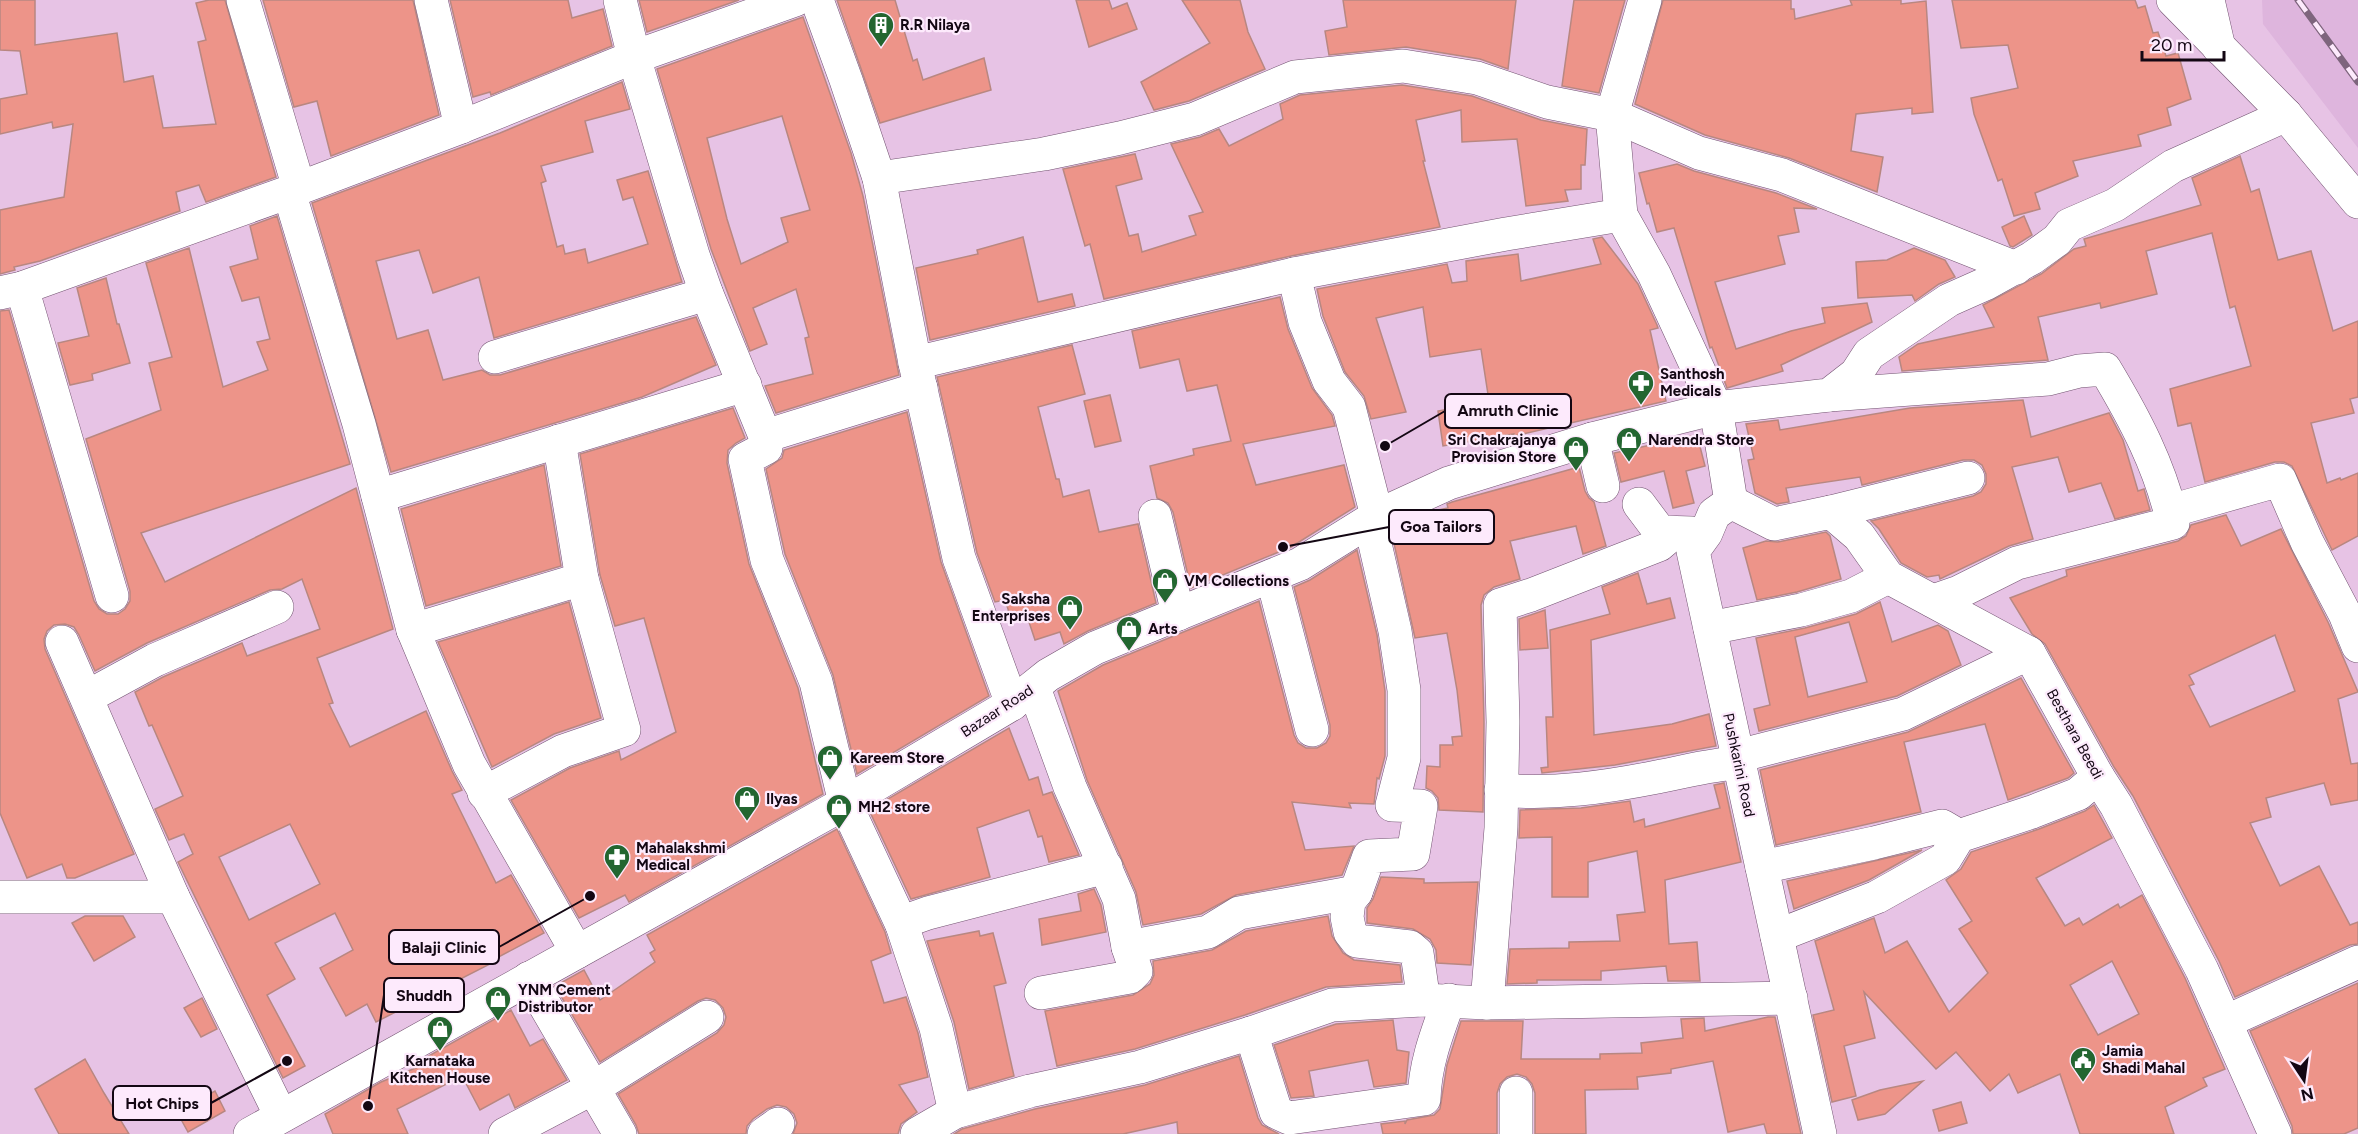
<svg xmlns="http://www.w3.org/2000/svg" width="2358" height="1134" font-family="Figtree,sans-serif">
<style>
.built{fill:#deb5dd}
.building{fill:#ed9489;stroke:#b88781;stroke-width:1.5;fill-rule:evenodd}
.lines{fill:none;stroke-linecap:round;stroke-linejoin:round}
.minor-casing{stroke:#725371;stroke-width:34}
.minor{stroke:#fff;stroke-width:33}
.rail-casing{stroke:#7e657d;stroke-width:7}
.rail{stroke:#fdeafc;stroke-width:4.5;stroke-dasharray:14;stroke-linecap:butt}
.labels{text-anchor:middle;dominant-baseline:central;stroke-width:4.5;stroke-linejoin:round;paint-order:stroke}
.poi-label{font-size:15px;font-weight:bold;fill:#130713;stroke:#fdeafc;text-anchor:start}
.street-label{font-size:15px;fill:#130713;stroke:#fdeafc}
.leader{fill:none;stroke:#130713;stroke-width:2}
.callout-dot{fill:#130713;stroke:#fdeafc;stroke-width:2}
.callout{fill:#fdeafc;stroke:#130713;stroke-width:2}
.callout-label{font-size:16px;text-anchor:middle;font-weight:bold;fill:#130713}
</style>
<rect width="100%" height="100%" fill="#e7c3e5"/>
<path class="built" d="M2262,0h96v148l-95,-124z"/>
<g class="building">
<path d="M0,0h35v45l82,-12 7,49 29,-6 10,52 53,-4 -18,-82 8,-2 -10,-37 13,-3h16l51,177 -70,25 -7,-17 -23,7 4,19 -140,50 -26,6 1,3 -15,4v-64l64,-13 9,-73 -20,4 -1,-6 -52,12v-35l27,-5 -7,-43 -20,-1z"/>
<path d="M263,0h150l26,115 -108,41 -14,-55 -23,6z"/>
<path d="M450,0h118l4,18 31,-9 9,37 -121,49 -1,-3 -17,5z"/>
<path d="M639,0h100l-92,32z"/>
<path d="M837,0h58l18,61 4,-2 6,21 61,-22 7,32 -111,33z"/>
<path d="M1076,0h33l3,9 15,-6 10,26 -48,18z"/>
<path d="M1182,0h58l8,32 17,37 -76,32 -35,9 -13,-28 69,-39z"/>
<path d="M1343,0h173l-8,69 -28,-10 -74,-12 -77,8 -4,-24 22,-4z"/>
<path d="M1574,0h51l-26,93 -37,-7z"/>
<path d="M1663,0h128v9h3l1,10 57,-14 -2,-5h51v4l25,-3 7,111 -21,2v-6l-56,6 -5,37 32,6 -6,35 -88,-34 -84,-23 -70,-31z"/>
<path d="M1952,0h183l3,8 7,-2 8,27 5,-1 8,24 12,-3 13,46 -24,9 4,17 -33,10 3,11 -68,15 5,15 -43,17 5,16 -26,7 -12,-37 -4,2 -24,-67 -3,-16 47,-10 -10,-43 -47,3z"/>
<path d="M803,17l48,136 12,43 36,179 -123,38 -11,-27 48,-12 -8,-36 4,-1 -13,-48 -43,19 14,36 -17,7 -39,-102 -54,-180zM782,116l28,94 -29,8 7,24 -47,22 -14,-45 -20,-81z"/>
<path d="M622,82l8,27 -45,12 8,31 -52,14 5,15 -5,2 16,64 6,-2 2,9 20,-5 3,14 60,-19 -15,-47 -10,3 -6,-20 31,-9 34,111 -188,56 -15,-61 -46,16 -14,-43 -43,11 21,78 31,-9 15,50 39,-10 8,5h10l196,-58 20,48 -74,32 -251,75 -79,-269 188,-70z"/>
<path d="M1402,85l70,11 69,24 46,9 -2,36h-4v24l-16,1 3,11 -42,5 -9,-67 -55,3 -1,-32 -45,10 9,41h-2l17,66 -149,29 -187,43 -14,-55 -5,2 -22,-77 72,-15 7,25 -26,7 13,50 9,-2 4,18 54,-17 -7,-19 14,-4 -32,-68 29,-7 19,-8 10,17 54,-27 -3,-15 20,-9z"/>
<path d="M2240,156l11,36 8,-3 19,71 33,-9 22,80 25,-10v76l-8,2 4,14 -43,10 16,60 13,-5 1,2 17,-7v63l-26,14 -40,-84 -8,-4h-9l-70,20 -14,-59 -13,3 -8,-37 81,-23 -16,-60 -5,2 -18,-75 -66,18 11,43 -56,14 -1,-5 -62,14 10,43 -146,11 -3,-14 19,-13 76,-17 -11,-22 58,-31 33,-25 12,-3 -2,-7 117,-34 -9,-27z"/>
<path d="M1677,164l17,7 82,22 41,16 -23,-1 5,24 -21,4 7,28 -70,18 21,67 55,-18 34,-8 -3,-15 45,-5 5,19 -91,43 2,6 -56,17 -15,-41 -2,1 -36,-120 -17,4 -8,-29 -2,1 -8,-31z"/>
<path d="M277,216l73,248 -209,69 24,49 191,-94 37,141 -76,29 16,45 -4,1 21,43 76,-36 26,60 10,19 -10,4 44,89 15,-8 33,58 -55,29 1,2 -114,58 -9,-18 -21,12 -26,-48 33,-18 -18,-37 -60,30 20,36 -28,16 38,71 -22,12 -105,-216 15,-8 -9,-20 -15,6 -14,-31 28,-13 -31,-71 -3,1 -14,-34 28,-15 79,-34 5,13 73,-27 -18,-50 -20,10 -12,1 -123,53 -52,28 -16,-36 -5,-8 -9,-3 -11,1 -7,6 -3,8 1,10 89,205 -59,24h-8l-5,-14 -35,14 -27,-65v-502l9,-1 85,291 5,8 8,5h11l7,-5 5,-8v-10l-44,-152 75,-29 -12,-47 23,-6 -26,-94 43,-15 34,139 45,-17 -11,-28 13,-3 -11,-42 -17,4 -12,-34 28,-8 -8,-33zM290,824l30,60 -71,36 -30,-63z"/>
<path d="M2024,216l8,19 -19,12 -3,-1 -8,-19z"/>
<path d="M1023,237l15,65 34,-8 3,12 -145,34 -14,-72 62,-14 -1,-4z"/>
<path d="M1602,237l36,47 19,41 1,3 -8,2 16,71 -152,35v-2l-71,12 -5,-35 51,-10 -8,-52 -51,8 -7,-50 -47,11 30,94 -35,7 -7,-23 -19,-24 -22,-56 -6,-27 130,-25 5,19 15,-2 -1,-20 52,-7 3,27 80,-17 -8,-25z"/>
<path d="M1914,248l31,12 10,17 -16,7 -24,17 -3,-6 -54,3 -2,-36 31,-2z"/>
<path d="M106,278l11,46h2l11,39 -38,11 1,6 -23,5 -12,-42 31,-7 -12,-48z"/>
<path d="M1280,297l8,32 24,59 20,27 3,11 -92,18 13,41 88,-20 11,42 -64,40 -100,41 -18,-76 -5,-9 -11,-5 -7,-32 44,-11 -1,-6 38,-8 -14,-56 -30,6 -8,-32 -39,9 -8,-37z"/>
<path d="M1072,345l13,49 -47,13 18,72h3l4,18 26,-7 10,42 39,-8 18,79 -68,28 -24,13 -4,-12 -25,8 -8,-24 -15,5 -7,-21 -10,2 -18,-49 -40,-176z"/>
<path d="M1110,395l11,46 -26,6 -11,-46z"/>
<path d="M2023,400l8,37 78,-24 14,27 15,51 6,-2 6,21 -35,9 -14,-36 -32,9 -11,-35 -46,10 21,72 -24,7 -69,33 -1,-4 -12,2 -26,-14 -22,-34 -8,-8 102,-25 8,-4 5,-8v-10l-4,-9 -8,-5h-11l-101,25 -2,-8 -74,11 3,14 -12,2 -22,-11 -7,-33 6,-1 -8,-35 32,-4 2,10 130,-22z"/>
<path d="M733,408l12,30 -9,5 -8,7 -1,13 22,101 49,124 25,106 -194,108 -4,-7 -46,23 -68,-118 59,-32 49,-17 2,9 55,-28 -32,-114 -29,8 -15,-51 -20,-121z"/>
<path d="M907,412l34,150 48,134 -132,78 -24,-99 -48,-121 -19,-85 16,-11 2,-8z"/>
<path d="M1697,435l8,31 -19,5 8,32 -21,5 -9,-37 -43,11 -7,-29z"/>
<path d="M544,465l17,101 -135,40 -25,-97z"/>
<path d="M1579,467l6,24 4,7 5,4 12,44 -23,8 -7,-28 -66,15 10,38 -26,8 -10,8 -3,10 3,117 -1,90 -44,-2 -1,-12 -6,-7 -6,-3 1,-22 13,1v-22h13l-1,-8 10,-1 -5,-46 -10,-57 -32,5 -24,-108 42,-19 15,-3 -1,-4 5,-2z"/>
<path d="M2226,515l15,31 40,-17 47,93 30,70 -20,7 13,65 7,-1v37l-27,5 -7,-22 -58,15 5,19 -21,6 30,63 39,-20 31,59 8,-3v22l-8,1 -115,52 -16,-36 -86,-165 -19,-29 -69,-123 -13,-10 -22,-36 57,-22 -1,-6 112,-29 8,-5 5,-11zM2275,635l20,56 -85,36 -21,-41 5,-2 -5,-9z"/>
<path d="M1826,532l4,4 11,43 -44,13 -40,8 -14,-52 23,-7 12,1z"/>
<path d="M1357,550l20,85 8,56v65l-6,23 -2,-1 -3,26 -25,-1 2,5 -59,-6 13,48 49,-4 -12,29 -106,20 -35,19 -58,11 -7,-33 -49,-112 -29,-89 45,-26 156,-64 35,134 4,8 8,5h11l9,-5 4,-7v-11l-36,-138 16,-7z"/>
<path d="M1638,573l9,31 23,-6 5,20 -84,22 3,95 78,-11 37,-10 7,32 -101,19 -73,8 -1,-5 7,-1 -2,-50h7l-3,-87 60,-16 -8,-27z"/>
<path d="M569,602l32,116 -47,16 -62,33 -54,-125z"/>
<path d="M1880,602l12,40 46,-17 10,6 13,34 -64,31 -138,35 -5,-22 16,-4 -14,-67 49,-10 51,-14zM1849,622l18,60 -59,15 -13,-60z"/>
<path d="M1545,610l3,38 -28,2 -1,-31z"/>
<path d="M2021,678l53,95 -6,5 -60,22 -23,-76 -81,18 17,70 -145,33 -16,-75 148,-38z"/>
<path d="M1009,728l20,52 9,-3 5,18 9,-3 27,63 -30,7 -7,-26 -4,1 -9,-27 -52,18 13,49 -79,22 -42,-89z"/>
<path d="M1724,783l17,79 -76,18 4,64 28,-2 3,39h-32l-2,-15 -65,5v9h-64v3l-30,1 3,-35 59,-1v-6l51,-1 -3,-26 28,-3 -8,-61 -49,11v35h-36v-60l-33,1 1,-28 61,-2 49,-7 4,21 10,-3 1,8 75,-19 -6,-23z"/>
<path d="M2094,805l18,33 -76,40 29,48 14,-8 4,7 35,-21 2,4 22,-13 43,83 40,91 -22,9 4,8 -42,21 9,27h-94l-20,-60 -42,19 -9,-19 -19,17 -34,-39 -20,17 -72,-77 11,46 -31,8 12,50 -24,6 -19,-87 21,-5 -19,-69 59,-23 11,35 22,-12 42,71 39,-39 -29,-44 13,-8 -26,-41 15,-11 10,-17 68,-23 46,-18zM2112,961l27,53 -41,21 -28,-50z"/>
<path d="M837,829l48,103 6,21 -20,8 13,42 22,-6 12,36 10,44 -29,8 18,27 -16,12 -3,10h-105l4,-11 -3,-9 -8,-7 -9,-2 -10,4 -14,10 -6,7 -1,8h-107l-3,-9 -18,-31 99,-61 7,-8 2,-8 -3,-9 -8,-8 -9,-2 -8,3 -98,61 -45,-76 29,-16 16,30 55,-38 -5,-9 5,-3 -8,-15z"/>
<path d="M1922,850l-53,30 -75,29 -7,-28z"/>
<path d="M1381,877l43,2v4l54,-1 -7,83 -34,-2 -1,-13 -6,-11 -17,-10 -46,-6v-15l6,-9z"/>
<path d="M1094,889l7,16 5,27 -64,13 -3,-26 42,-8 -3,-17z"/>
<path d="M85,916h38l12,21 -41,24 -22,-38z"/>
<path d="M1328,916l4,20 11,17 11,7 46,5 2,17 -76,5 -81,28 -110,34 -78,17 -12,-55 88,-16 17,-11 4,-9 -1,-14 59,-11 34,-19z"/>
<path d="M979,931l1,5 13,-3 13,50 -12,3 20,90 -45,13 -15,-67 -27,-81z"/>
<path d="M2358,983v145l-14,6h-51l-1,-8 -42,-95z"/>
<path d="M202,998l15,31 -16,8 -17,-29z"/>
<path d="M511,1010l19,36 13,-7 24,41 -52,28 -6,-14 -29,16 -18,-34 -65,33 11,25h-75l-8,-20 56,-32 37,-15 -2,-4z"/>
<path d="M1768,1017h7l26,117h-34l-3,-10 -36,8 -15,-71 -42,8v4l-34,4 1,12 -53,1 1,44h-51v-41l-3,-9 -6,-7 -9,-3 -10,3 -7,7 -3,9v41h-114l-2,-10 24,-3v3l2,-4 27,-5 6,-6 7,-44 14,-44h62l-2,38h79v-5l42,-1 -1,-10 42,-5 -2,-19 23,-1 1,13z"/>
<path d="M1393,1020l4,30 12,2 -3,31 -32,4 -6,-27 -59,11 5,25 -23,2 -17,-53 62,-21z"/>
<path d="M1239,1056l19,62 4,7 17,9h-101l-1,-12 -54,12h-169l8,-5 73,-20 110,-24z"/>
<path d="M85,1059l19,34 25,41h-70l-24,-45z"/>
<path d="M1923,1081l-38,33 -27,6 -6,-20 28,-10z"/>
<path d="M215,1091l10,20 -37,21 -11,-20z"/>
<path d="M1961,1102l6,21 -28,8 -6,-21z"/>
</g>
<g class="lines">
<g class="minor-casing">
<g id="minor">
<path d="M243,0l56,188"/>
<path d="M431,0l30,127"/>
<path d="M620,0l14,57 59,198 13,37 59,144 1,12 -21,11 22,101 49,122 29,121 57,122 34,103 19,84"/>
<path d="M817,0l29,80 33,98 36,185 44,195 53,146"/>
<path d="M1645,0l-33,115 9,100 33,59 62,134 15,94 -17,12 -8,19 -13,18 127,583"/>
<path d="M2173,0l113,115 72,87"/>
<path d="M2208,0l11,48"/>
<path d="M879,178l165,-24 76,-16 75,-19 100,-42 108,-11 74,12 70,24 65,13 87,38 83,22 234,93"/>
<path d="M289,192l70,232 54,206 56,134 108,188"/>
<path d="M22,288l90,308"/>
<path d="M0,293l22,-5 267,-96 172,-65 173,-70 161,-57"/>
<path d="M495,357l195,-58 16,-7"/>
<path d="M915,363l379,-89"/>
<path d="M1829,395l219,-16 31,-8 26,-2c30,50 55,97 68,154l-156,40 -58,29 -26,9"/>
<path d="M765,436l156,-48"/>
<path d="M1592,439l11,47"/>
<path d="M378,496l367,-111"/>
<path d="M1731,502l43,22 57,-12 28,24 29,41 141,76 69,124 18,28 86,165 73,164"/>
<path d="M1639,504l21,28 32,1"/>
<path d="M2170,511l110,-31 27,62 38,72 13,32"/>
<path d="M1831,512l137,-34"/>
<path d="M1155,516l23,98"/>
<path d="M1377,516l-28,-109 -20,-26 -24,-59 -11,-48 212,-40 115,-19"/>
<path d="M1370,522l25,109 9,59v68l-12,47 29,1 -8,48 -44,2 -13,36 -7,9 -2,16 3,15 7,9 53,6 7,6 6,42 -1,5 65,3"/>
<path d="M1672,534l-13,11 -128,50 -31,10 3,117 -2,106 -14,175 304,-5"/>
<path d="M1272,576l40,154"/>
<path d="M1710,628l91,-18 50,-14 37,-19"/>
<path d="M413,630l169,-51 -23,-138"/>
<path d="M62,642l111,255"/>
<path d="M1034,688l36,99 49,112 9,48 80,-15 31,-19 117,-21"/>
<path d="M87,697l68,-37 122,-53"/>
<path d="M1738,756l165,-42 126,-61"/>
<path d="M1501,790c52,5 105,-3 156,-13 28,-5 54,-13 82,-14"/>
<path d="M484,793l79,-42 61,-21 -42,-151"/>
<path d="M1762,867l112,-24 68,-17 17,10"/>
<path d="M0,897h173l108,219"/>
<path d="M902,925l9,-6 17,-6 178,-46"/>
<path d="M1777,936l100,-39 68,-38 14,-23 73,-24 46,-18 20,-17"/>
<path d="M529,978l91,156"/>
<path d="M1041,993l89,-16 6,-6 -8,-24"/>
<path d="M2225,1022l133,-60"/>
<path d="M1251,1033l25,79 13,6 135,-19c1,-36 13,-66 25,-99"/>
<path d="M1516,1093v41"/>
<path d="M250,1134l595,-331 167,-99 36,-29 47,-27 205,-84 77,-48 72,-33 143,-44 124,-31 113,-13 27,-21 13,-20 80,-54 36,-16 47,-26 25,-18 12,-15 46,-20 58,-39 113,-51"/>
<path d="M505,1134l88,-46 114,-71"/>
<path d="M764,1134l14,-10"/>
<path d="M917,1134l38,-22 75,-21 110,-24 111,-34 81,-28 90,-5"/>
</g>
</g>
<use href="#minor" class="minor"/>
<g class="rail-casing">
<path id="rail" d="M2298,0l60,82"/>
</g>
<use href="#rail" class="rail"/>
</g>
<defs>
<g id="building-pin" transform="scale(1.35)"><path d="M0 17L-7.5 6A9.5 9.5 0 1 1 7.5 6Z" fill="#236630" stroke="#fdeafc"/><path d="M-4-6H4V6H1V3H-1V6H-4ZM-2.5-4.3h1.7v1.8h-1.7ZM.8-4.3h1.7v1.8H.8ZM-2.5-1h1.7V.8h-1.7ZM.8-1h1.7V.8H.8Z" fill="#fff"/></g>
<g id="pharmacy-pin" transform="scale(1.35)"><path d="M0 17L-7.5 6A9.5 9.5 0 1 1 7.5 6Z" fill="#236630" stroke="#fdeafc"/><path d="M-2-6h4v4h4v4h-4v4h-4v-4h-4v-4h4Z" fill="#fff"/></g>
<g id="shop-pin" transform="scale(1.35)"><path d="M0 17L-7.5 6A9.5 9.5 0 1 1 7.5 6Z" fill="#236630" stroke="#fdeafc"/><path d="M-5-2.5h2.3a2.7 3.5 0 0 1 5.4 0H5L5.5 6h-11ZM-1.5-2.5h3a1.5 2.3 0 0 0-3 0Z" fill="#fff"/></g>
<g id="civic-pin" transform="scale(1.35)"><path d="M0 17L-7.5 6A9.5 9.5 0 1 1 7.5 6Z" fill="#236630" stroke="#fdeafc"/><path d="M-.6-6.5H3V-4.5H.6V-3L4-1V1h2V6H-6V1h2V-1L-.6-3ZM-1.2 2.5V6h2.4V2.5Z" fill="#fff"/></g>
</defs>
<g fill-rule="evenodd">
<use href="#building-pin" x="881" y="25"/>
<use href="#pharmacy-pin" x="1641" y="383"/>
<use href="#shop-pin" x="1629" y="440"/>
<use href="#shop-pin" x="1576" y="449"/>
<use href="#shop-pin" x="1165" y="581"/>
<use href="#shop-pin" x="1070" y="608"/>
<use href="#shop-pin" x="1129" y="629"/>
<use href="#shop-pin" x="830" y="758"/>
<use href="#shop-pin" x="747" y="799"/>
<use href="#shop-pin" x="839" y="807"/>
<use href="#pharmacy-pin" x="617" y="857"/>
<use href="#shop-pin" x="498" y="999"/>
<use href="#shop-pin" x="440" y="1029"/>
<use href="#civic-pin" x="2083" y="1060"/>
</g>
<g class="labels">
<g class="poi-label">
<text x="900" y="25">R.R Nilaya</text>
<text x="1660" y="374">Santhosh<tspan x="1660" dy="17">Medicals</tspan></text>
<text x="1556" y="440" text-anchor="end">Sri Chakrajanya<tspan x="1556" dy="17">Provision Store</tspan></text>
<text x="1648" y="440">Narendra Store</text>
<text x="1184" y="581">VM Collections</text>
<text x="1050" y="599" text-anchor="end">Saksha<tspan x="1050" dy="17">Enterprises</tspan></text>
<text x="1148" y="629">Arts</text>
<text x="850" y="758">Kareem Store</text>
<text x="766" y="799">Ilyas</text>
<text x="858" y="807">MH2 store</text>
<text x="636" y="848">Mahalakshmi<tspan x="636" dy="17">Medical</tspan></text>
<text x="518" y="990">YNM Cement<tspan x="518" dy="17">Distributor</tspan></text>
<text x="2102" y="1051">Jamia<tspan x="2102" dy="17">Shadi Mahal</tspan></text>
<text x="440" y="1061" text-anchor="middle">Karnataka<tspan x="440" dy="17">Kitchen House</tspan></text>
</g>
<g class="street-label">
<text transform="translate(997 711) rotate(-33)">Bazaar Road</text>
<text transform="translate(2075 734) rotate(61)">Besthara Beedi</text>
<text transform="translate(1739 765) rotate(78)">Pushkarini Road</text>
</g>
</g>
<path class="leader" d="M1385 446L1445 411M1283 547L1389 527M590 896L499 947M368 1106L384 995M287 1061L211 1103"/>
<g class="callout-dot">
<circle cx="1385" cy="446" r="6"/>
<circle cx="1283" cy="547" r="6"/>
<circle cx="590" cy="896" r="6"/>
<circle cx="368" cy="1106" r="6"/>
<circle cx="287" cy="1061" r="6"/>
</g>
<g class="callout">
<rect x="1445" y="394" width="126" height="34" rx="6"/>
<rect x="1389" y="510" width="105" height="34" rx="6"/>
<rect x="389" y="930" width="110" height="34" rx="6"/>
<rect x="384" y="978" width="80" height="34" rx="6"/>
<rect x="113" y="1086" width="98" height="34" rx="6"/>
</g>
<g class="callout-label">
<text x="1508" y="416">Amruth Clinic</text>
<text x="1441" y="532">Goa Tailors</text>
<text x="444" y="953">Balaji Clinic</text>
<text x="424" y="1001">Shuddh</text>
<text x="162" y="1109">Hot Chips</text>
</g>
<g transform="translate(2304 1080) rotate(167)" stroke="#fdeafc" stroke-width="4.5" paint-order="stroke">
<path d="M0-4.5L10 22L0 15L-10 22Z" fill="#130713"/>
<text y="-9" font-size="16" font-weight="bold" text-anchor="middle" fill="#130713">N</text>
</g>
<path d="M2142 51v9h82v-9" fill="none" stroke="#130713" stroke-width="3"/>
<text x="2151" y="51" font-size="18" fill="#130713" stroke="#fdeafc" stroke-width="4.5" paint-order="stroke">20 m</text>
</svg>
